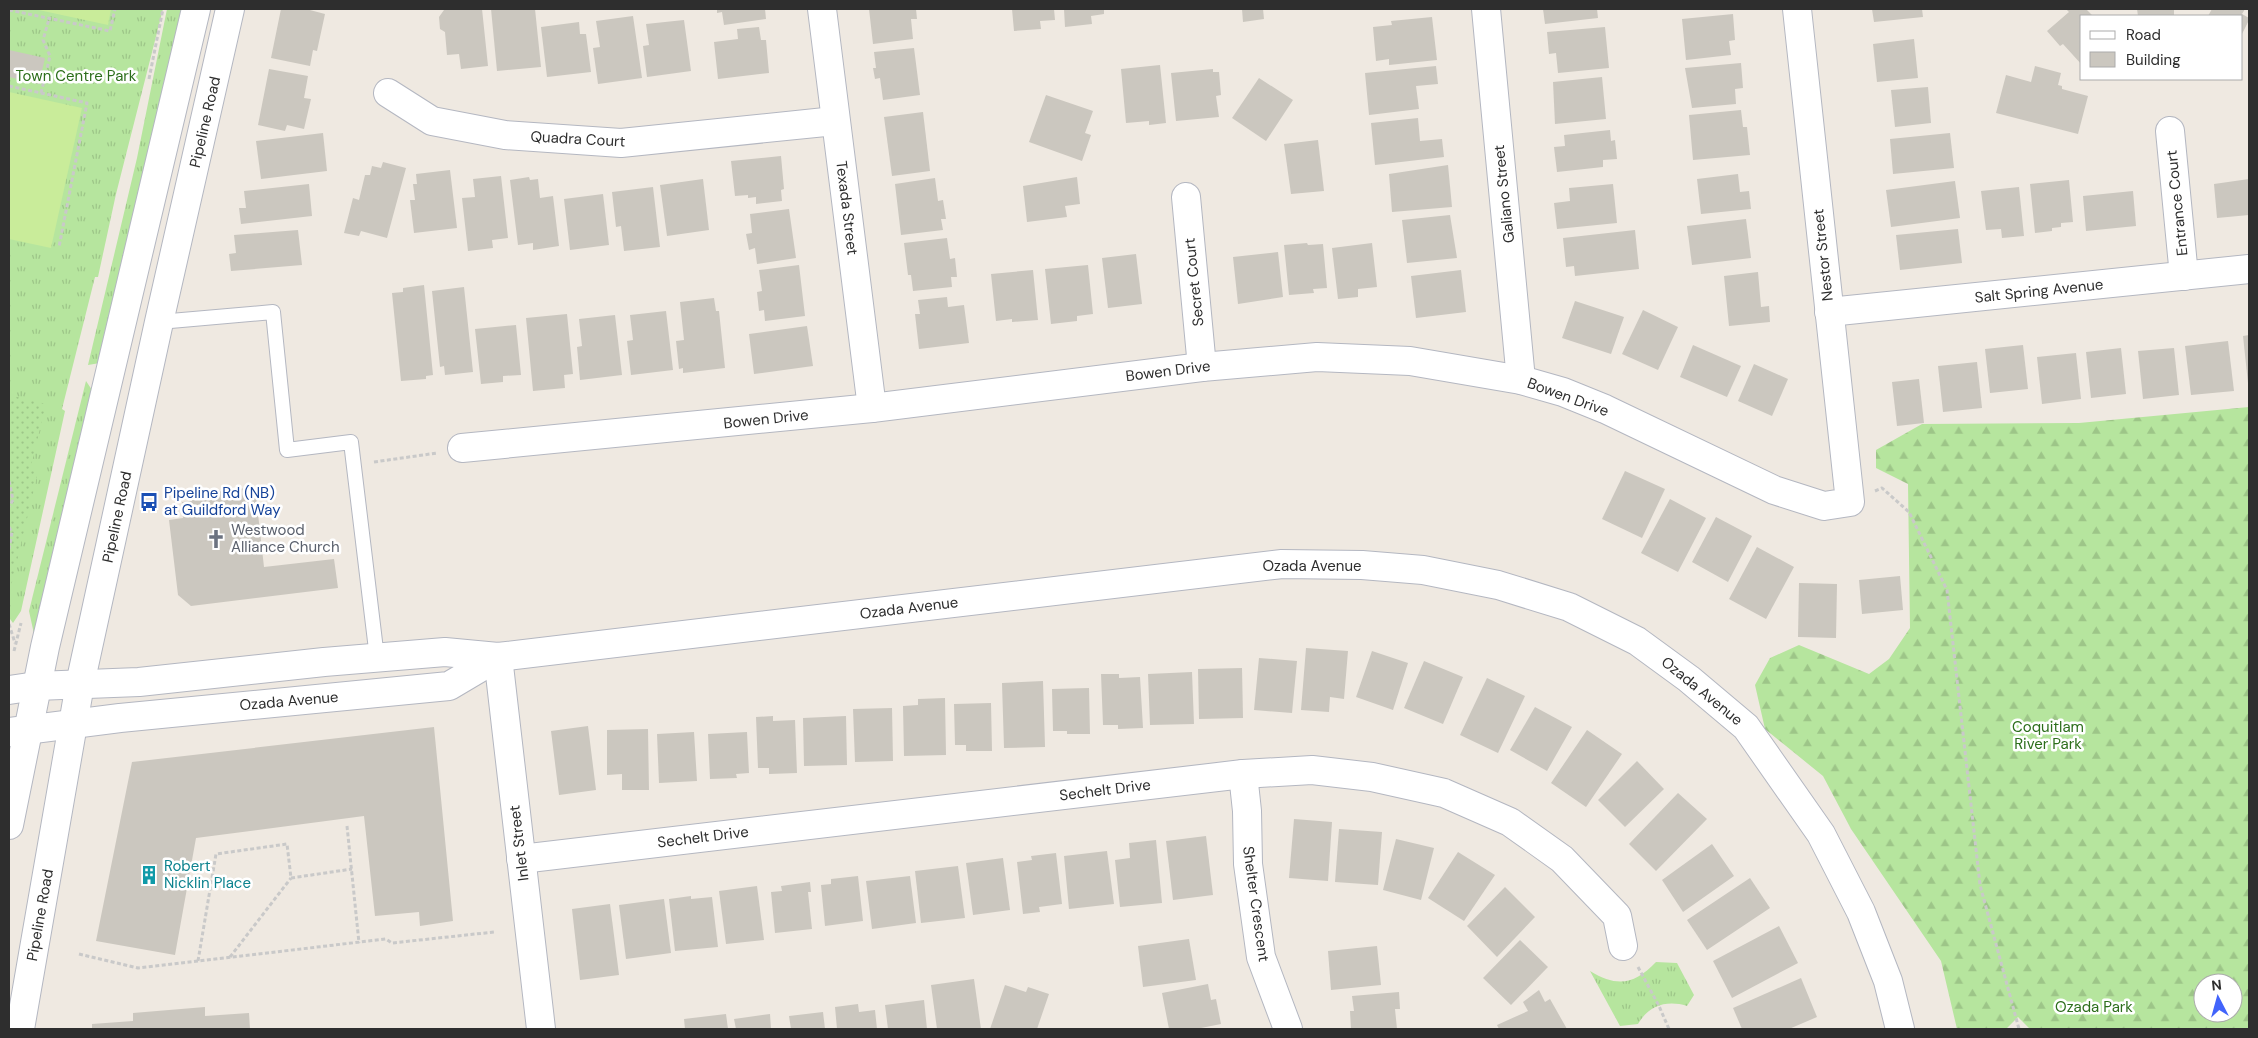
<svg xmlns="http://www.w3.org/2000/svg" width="2258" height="1038" font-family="'DM Sans',sans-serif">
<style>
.grass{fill:url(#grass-tufts)}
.forest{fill:url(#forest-firs);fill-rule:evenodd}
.garden{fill:url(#garden-dots)}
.pitch{fill:#c9ec9a}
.building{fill:#cbc7bf}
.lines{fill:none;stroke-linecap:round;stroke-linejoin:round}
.lane-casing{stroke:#b4b7c1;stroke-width:16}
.street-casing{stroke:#b4b7c1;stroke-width:30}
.secondary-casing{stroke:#b4b7c1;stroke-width:30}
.path{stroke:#c9c9c9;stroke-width:3;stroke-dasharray:4 2.5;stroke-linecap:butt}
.lane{stroke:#fff;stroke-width:14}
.street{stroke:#fff;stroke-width:28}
.secondary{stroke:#fff;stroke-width:28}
.labels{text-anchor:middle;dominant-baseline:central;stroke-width:5;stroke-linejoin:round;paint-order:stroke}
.park-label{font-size:15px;fill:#2c6e1b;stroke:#fff}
.street-label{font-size:15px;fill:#2e2e2e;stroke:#fff}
.transit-label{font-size:15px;fill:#164399;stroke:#fff;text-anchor:start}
.worship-label{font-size:15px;fill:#5b616d;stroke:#fff;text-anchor:start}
.culture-label{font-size:15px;fill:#0d838f;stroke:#fff;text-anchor:start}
</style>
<defs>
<pattern id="grass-tufts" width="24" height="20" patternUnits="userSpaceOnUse" patternTransform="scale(1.25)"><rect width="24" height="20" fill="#b6e59e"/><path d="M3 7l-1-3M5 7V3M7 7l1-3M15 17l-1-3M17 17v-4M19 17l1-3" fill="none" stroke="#9dc588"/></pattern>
<pattern id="forest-firs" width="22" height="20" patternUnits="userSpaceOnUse" patternTransform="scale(1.25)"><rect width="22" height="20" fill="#b6e59e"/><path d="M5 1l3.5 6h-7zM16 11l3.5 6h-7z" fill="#9dc588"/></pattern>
<pattern id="garden-dots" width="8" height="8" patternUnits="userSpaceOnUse" patternTransform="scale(1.25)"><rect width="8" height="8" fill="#b6e59e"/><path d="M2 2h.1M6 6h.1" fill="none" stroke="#9dc588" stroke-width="1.8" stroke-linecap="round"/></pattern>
</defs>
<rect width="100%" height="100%" fill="#efe9e1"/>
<g class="grass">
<path d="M9,9h154l-47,185 -18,83h-3l-33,132 3,2 -44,200 -8,12 -3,-4 -1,3z"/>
<path d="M167,9h19l-86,354 -12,2 49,-207z"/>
<path d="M86,381l8,12 -60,241 -5,-23z"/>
<path d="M1656,962l21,1 17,32 -7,11c-20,-6 -38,-1 -49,18l-18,2 -30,-55c28,17 45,13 66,-9z"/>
</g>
<path class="forest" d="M2249,407v622h-219l-12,-12 -12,12h-49l-16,-68 -90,-132 -28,-53 -58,-47 -10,-44 15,-27 29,-13 70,29 20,-15 21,-31 -2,-144 -32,-16v-18l46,-26 157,-1zM2203,983h30v30h-30z"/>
<path class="garden" d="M9,395l37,9 -16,66 8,2 -29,123z"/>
<g class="pitch">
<path d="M34,9h77l-3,16z"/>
<path d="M9,92l73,16 -31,140 -42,-9z"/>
</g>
<g class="building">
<path d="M281,9h25l19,5 -8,37 -4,-1 -3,16 -39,-8z"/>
<path d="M449,9h33l6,57 -27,3 -2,-15 -12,1 -2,-23 -5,-3 -1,-12 5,-7z"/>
<path d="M491,9h44l6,58 -44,4z"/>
<path d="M717,9h48l1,10 -42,6 -2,-13 -5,1z"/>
<path d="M869,9h47l1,10h-6l2,20 -40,5z"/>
<path d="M1012,9h42l1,11 -15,1 1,8 -27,2z"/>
<path d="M1064,9h40v5l-13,2 1,8 -27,3z"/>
<path d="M1242,9h21l1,10 -21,3z"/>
<path d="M1543,9h54l1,9 -53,6z"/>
<path d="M1872,9h50l1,8 -49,5z"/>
<path d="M2066,9h20l7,7h-11v49l-19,-21 -3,2 -13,-15 22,-19z"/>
<path d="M2137,9h37v7h-36z"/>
<path d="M2212,9h33l-3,5 7,4v2l-7,14v-18h-34z"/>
<path d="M1733,14l2,26 -6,1 2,14 -45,5 -4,-41z"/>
<path d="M633,16l9,62 -44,6 -5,-36 7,-1 -4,-26z"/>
<path d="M1432,17l5,43 -48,5v-6l-13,2 -3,-34 19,-2 -1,-4z"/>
<path d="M684,20l7,51 -44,6 -4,-31 6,-1 -3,-21z"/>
<path d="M579,22l1,12h6l5,38 -44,5 -6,-50z"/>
<path d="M759,27l2,13h5l3,33 -51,6 -4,-37 24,-3 -1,-10z"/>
<path d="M1605,27l4,41 -51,5 -2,-20 -7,1 -2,-22z"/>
<path d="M1914,39l4,39 -41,4 -4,-38z"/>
<path d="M914,48l6,47 -37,5 -3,-22 -5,1 -2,-11h3l-2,-16z"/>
<path d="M9,50l36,8 -6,26 -30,-7z"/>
<path d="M1741,63l2,25 -8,1 1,15 -44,4 -7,-40z"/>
<path d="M1160,65l6,58 -17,2v-4l-23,2 -5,-54z"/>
<path d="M1436,66l2,18 -22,2 3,23 -50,6 -4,-42z"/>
<path d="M2035,66l26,7 -3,12 4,1v3l26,7 -10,38 -82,-21 10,-38 25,7z"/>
<path d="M269,69l39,7 -4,22 7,1 -7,30 -17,-4 -2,6 -27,-6z"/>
<path d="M1213,69v3h6l2,23 -5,1 3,21 -43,4 -5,-48z"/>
<path d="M1602,77l4,42 -51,5 -2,-42z"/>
<path d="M1259,78l34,22 -27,41 -34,-23z"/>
<path d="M1928,87l3,36 -36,4 -4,-37z"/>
<path d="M1046,95l47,16 -8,22 6,2 -9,26 -53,-19z"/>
<path d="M1741,110l2,17h4l3,28 -57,5 -4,-45z"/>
<path d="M923,112l7,59 -38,5 -8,-59z"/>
<path d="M1418,118l2,23 22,-2 2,18 -69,8 -4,-42z"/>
<path d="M1610,130l1,11 4,-1 2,19 -14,1v7l-46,5 -3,-25 11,-1 -1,-11z"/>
<path d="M323,133l4,38 -66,8 -5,-38z"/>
<path d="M1950,133l4,35 -61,6 -3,-35z"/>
<path d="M1318,140l6,51 -33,3 -7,-50z"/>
<path d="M781,156l3,33 -3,1 1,11 -26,3v-7l-8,1v-3l-13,1 -4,-35z"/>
<path d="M383,162l23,6 -19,70 -26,-7 -2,5 -15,-3 9,-35 6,2 6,-25h5l2,-9 9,2z"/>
<path d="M1448,165l4,42 -60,5 -3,-38z"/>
<path d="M450,170l7,58 -43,5 -4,-33h5l-2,-16h4l-1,-10z"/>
<path d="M1738,174l2,18 9,-1 2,18 -50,5 -4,-35z"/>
<path d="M501,176l7,62 -16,2 1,8 -25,3 -6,-53 13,-1 -2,-18z"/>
<path d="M529,177l1,3 8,-1 2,19 13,-2 6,50 -26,4v-7l-15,2 -8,-65z"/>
<path d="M1077,177l3,27 -15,2 2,11 -40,5 -4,-36z"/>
<path d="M935,178l3,23 5,-1 3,19h-5l2,11 -42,5 -6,-51z"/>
<path d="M703,179l6,51 -42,6 -7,-51z"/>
<path d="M2249,179v36l-32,3 -3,-34z"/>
<path d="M2069,180l4,42 -12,1v4l-9,1v3l-17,2 -5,-49z"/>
<path d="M1955,181l5,37 -69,9 -5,-37z"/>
<path d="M309,184l3,32 -71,8 -2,-16h7l-2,-17z"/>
<path d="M1613,184l4,39 -60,6 -3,-26 16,-2 -1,-13z"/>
<path d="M653,187l7,60 -36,4 -3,-25 -5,1 -4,-35z"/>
<path d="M2019,187l5,49 -22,2 -1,-9 -15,1 -5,-39z"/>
<path d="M2133,191l3,35 -50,5 -3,-35z"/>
<path d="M603,194l6,51 -39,5 -6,-51z"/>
<path d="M789,209l7,49 -39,6 -2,-16 -6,2 -3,-16 6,-1 -2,-19z"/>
<path d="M1450,215l7,43 -50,5 -5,-43z"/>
<path d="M1746,219l5,39 -59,7 -5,-39z"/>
<path d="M1958,229l4,34 -62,7 -4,-35z"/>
<path d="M298,230l4,35 -71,6 -2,-17 7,-1 -2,-18z"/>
<path d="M1635,230l4,39 -64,7 -1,-10 -8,1 -3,-29z"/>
<path d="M947,238l3,21 5,-1 2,19h-6l1,10 -39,4 -2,-16h-3l-4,-32z"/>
<path d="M1307,243l1,2 15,-1 4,44 -14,1 1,4 -25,2 -5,-50z"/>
<path d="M1372,243l5,44 -19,2v8l-20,2 -6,-51z"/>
<path d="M1278,252l5,45 -45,7 -5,-47z"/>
<path d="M1136,254l6,50 -34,4 -6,-50z"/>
<path d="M799,265l6,51 -40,5 -1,-11 -5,1 -2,-19 5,-1 -3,-21z"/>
<path d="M1088,265l5,49 -16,2v5l-26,3 -6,-55z"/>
<path d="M1033,270l5,50 -26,2v-3l-16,2 -5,-47z"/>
<path d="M1461,270l5,42 -50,6 -5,-42z"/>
<path d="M1758,272l3,35 8,-1 1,16 -41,4 -5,-50z"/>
<path d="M424,285l9,90 -7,1v3l-25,2 -9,-88 11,-1v-4z"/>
<path d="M464,287l9,85 -28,3 -1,-9 -4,1 -8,-76z"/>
<path d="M947,297l1,10 16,-2 5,38 -50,6 -4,-35h5l-2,-14z"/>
<path d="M714,298l2,13h3l6,57 -42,5v-5l-4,1 -3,-28 8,-1 -4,-38z"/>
<path d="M1575,301l49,16 -13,37 -49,-16z"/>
<path d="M1643,310l35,17 -20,43 -36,-16z"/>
<path d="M666,311l7,59 -42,5 -4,-34 6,-1 -3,-25z"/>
<path d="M567,314l6,60 -9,1 1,13 -32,3 -7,-73z"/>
<path d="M615,315l7,60 -42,5 -3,-33 5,-1 -3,-27z"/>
<path d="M516,325l5,50 -18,1v6l-22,2 -6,-55z"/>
<path d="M807,326l6,40 -59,8 -5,-40z"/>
<path d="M2249,335v48h-1l-5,-47z"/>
<path d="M2228,341l6,50 -43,4 -6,-49z"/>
<path d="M1693,345l48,21 -14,31 -47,-20z"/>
<path d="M2023,345l5,44 -38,4 -5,-44z"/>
<path d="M2121,348l5,46 -35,4 -5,-46z"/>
<path d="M2174,348l5,47 -36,4 -5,-48z"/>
<path d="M2076,353l5,46 -39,5 -5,-47z"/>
<path d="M1977,362l5,46 -39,4 -5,-46z"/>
<path d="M1754,364l34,15 -16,37 -34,-15z"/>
<path d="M1919,379l5,44 -27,3 -5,-44z"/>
<path d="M1625,471l40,18 -23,49 -40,-19z"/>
<path d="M255,487l9,80 70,-8 4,29 -147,18 -13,-11 -9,-75 14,-2 -1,-16 10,-1 -1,-6z"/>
<path d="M1670,499l36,19 -28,54 -37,-19z"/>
<path d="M1716,517l36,19 -24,46 -36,-20z"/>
<path d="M1757,547l37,20 -28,52 -37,-20z"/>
<path d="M1900,576l3,34 -41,4 -3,-34z"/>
<path d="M1799,583l38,1 -1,54 -38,-1z"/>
<path d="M1306,648l42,3 -4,48 -14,-2 -1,15 -28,-2z"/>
<path d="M1372,651l36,12 -15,47 -37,-13z"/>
<path d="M1259,658l38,3 -5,52 -38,-3z"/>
<path d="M1424,661l39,16 -20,47 -39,-16z"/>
<path d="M1242,668l1,50 -44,1 -1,-50z"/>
<path d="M1192,672l2,52 -44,1 -2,-51z"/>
<path d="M1101,674h18v4l21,-1 3,51 -25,1v-4h-15z"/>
<path d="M1487,678l38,18 -27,57 -38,-18z"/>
<path d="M1043,681l2,66 -41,1 -2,-65z"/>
<path d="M1089,688l1,46h-23v-3h-14l-1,-42z"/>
<path d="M945,698l1,57 -42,1 -1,-50 15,-1v-6z"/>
<path d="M991,703l1,48h-26v-6h-11l-1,-41z"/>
<path d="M1535,707l37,20 -25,44 -37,-21z"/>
<path d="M892,708l1,53 -38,1 -2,-53z"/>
<path d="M773,716v5l22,-1 2,53 -28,1v-6h-11l-2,-51z"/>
<path d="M846,716l1,49 -43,1 -1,-48z"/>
<path d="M588,726l8,64 -37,5 -8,-64z"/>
<path d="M434,727l19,194 -33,5 -1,-14 -44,4 -11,-100 -168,22 -21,117 -79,-14 36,-179z"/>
<path d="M648,729l1,61h-27v-16l-15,1v-45z"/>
<path d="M1587,730l35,24 -36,53 -35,-24z"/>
<path d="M694,732l3,49 -38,2 -2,-49z"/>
<path d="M747,732l2,41 -13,1 1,4 -27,1 -2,-45z"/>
<path d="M1637,761l27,28 -39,38 -27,-27z"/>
<path d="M1678,793l29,26 -51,52 -27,-27z"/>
<path d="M1294,819l38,3 -4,59 -39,-3z"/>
<path d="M1339,829l43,3 -4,53 -43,-3z"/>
<path d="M1206,836l7,59 -40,5 -7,-59z"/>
<path d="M1396,839l38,9 -13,52 -38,-10z"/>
<path d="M1156,840l6,63 -42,4 -5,-47 15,-2 -1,-15z"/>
<path d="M1712,844l22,32 -51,36 -21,-32z"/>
<path d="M1107,851l7,53 -45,5 -5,-53z"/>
<path d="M1458,852l37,23 -31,46 -36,-23z"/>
<path d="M1056,853l6,51 -23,3 1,5 -17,2 -6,-52 15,-2 -1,-4z"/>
<path d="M1003,858l7,52 -37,5 -7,-52z"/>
<path d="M958,866l7,52 -44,5 -6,-52z"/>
<path d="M858,876l5,45 -38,5 -4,-41 10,-1v-5z"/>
<path d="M910,876l6,47 -44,6 -6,-48z"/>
<path d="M1750,878l20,30 -63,42 -20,-30z"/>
<path d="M810,882l1,10h-3l4,37 -37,4 -4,-41 11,-1 -1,-5z"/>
<path d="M757,886l7,54 -38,4 -7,-53z"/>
<path d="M1505,887l30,30 -38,40 -30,-31z"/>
<path d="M691,896v3l21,-2 6,50 -43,4 -6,-52z"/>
<path d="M664,899l7,54 -45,6 -7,-54z"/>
<path d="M610,904l9,71 -39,5 -8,-71z"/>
<path d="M1779,926l19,37 -66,35 -19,-37z"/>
<path d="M1189,939l7,41 -53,7 -5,-41z"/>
<path d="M1520,940l28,27 -37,38 -28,-27z"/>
<path d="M1377,946l4,39 -50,5 -3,-39z"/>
<path d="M1801,978l16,39 -28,12h-47l-9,-21z"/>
<path d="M974,979l7,50h-44l-6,-44z"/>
<path d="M1208,984l3,16 5,-1 5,25 -25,5h-27l-7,-36z"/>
<path d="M1005,985l21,7 2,-5 21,7 -12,35h-47z"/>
<path d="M1539,990l6,12 5,-3 17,30h-68l-2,-4 31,-14 -5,-9z"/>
<path d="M1399,992l1,17h-5l2,20h-46l-1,-18h4l-2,-15z"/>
<path d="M924,1000l3,29h-39l-3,-24z"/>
<path d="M858,1004l1,8 16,-2 2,19h-40l-2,-22z"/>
<path d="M205,1007v9l44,-3 1,16h-158v-5l41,-3v-8z"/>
<path d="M823,1012l2,17h-34l-2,-13z"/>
<path d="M726,1014l2,15h-43l-1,-10z"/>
<path d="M770,1014l1,15h-35l-2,-10z"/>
</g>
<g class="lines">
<g class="lane-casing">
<path id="lane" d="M159,322l114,-10 14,138 64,-8 26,216"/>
</g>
<g class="street-casing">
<g id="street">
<path d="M822,9l50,399"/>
<path d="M1486,9l35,371"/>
<path d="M388,93l44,28 73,14 116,8 214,-22"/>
<path d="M2170,131l14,145"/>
<path d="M1186,197l16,170"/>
<path d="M1829,312l420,-43"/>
<path d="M462,448l410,-40 330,-41 115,-10 93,4 111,19 42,12 42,17 169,81 50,16 26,-4 -53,-493"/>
<path d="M1243,774l4,37 1,53 13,93 27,72"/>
<path d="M521,859l722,-85 69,-4 60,7 72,16 66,29 52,37 55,57 6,30"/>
</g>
</g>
<g class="secondary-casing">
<g id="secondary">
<path d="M498,657l43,372"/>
<path d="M9,690l27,-4 103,-4 185,-20 121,-10 53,5 784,-93 80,1 61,5 75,15 71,22 68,34 52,38 57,48 75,107 40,78 27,69 12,48"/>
<path d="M10,732l110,-14 329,-32 49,-29"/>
<path d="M9,825l36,-178 151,-638"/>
<path d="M20,1029l60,-345 79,-362 71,-313"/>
</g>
</g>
<g class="path">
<path d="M9,10l101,21 5,-22"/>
<path d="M149,79l14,-70"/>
<path d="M9,86l78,17 -28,144"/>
<path d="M41,93l9,-37 -7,-16 6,-21"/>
<path d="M374,462l63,-9"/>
<path d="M9,481l4,19 -4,7"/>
<path d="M1875,491l7,-3 27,24 38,78 33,295 39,144"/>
<path d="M9,527l3,5 -3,17"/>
<path d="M9,624l6,19"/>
<path d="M14,651l7,-28"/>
<path d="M347,826l12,117"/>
<path d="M79,954l59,14 248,-29 6,4 102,-11"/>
<path d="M230,957l61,-79"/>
<path d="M198,961l18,-107 71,-10 4,34 61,-9"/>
<path d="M1638,967l21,39 10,23"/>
</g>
<use href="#lane" class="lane"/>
<use href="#street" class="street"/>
<use href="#secondary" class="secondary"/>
</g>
<defs>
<g id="bus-bare" transform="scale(1.5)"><path d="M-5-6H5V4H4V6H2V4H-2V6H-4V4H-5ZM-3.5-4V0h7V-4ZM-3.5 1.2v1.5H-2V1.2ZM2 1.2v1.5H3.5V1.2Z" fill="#1a4fb4" stroke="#fff" stroke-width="2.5" paint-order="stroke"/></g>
<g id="church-bare" transform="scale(1.5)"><path d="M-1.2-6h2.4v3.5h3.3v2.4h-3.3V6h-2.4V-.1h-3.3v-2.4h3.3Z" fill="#6b7280" stroke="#fff" stroke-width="2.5" paint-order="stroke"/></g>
<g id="building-bare" transform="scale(1.5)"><path d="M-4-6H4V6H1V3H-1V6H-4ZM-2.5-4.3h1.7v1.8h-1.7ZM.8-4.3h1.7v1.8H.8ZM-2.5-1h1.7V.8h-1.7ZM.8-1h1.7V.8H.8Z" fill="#0f9aa8" stroke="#fff" stroke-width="2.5" paint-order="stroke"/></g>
</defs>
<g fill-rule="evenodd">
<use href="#bus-bare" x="149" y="502"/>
<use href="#church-bare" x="216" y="539"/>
<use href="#building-bare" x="149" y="875"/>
</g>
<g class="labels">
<g class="park-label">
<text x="76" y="76">Town Centre Park</text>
<text x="2048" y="727">Coquitlam<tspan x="2048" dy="17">River Park</tspan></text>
<text x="2094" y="1007">Ozada Park</text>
</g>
<g class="street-label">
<text transform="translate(205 122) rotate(-77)">Pipeline Road</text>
<text transform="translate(578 139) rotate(3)">Quadra Court</text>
<text transform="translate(1504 194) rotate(-96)">Galiano Street</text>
<text transform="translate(2177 203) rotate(-96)">Entrance Court</text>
<text transform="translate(847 208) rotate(83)">Texada Street</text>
<text transform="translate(1823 255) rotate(-96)">Nestor Street</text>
<text transform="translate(1194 282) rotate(-96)">Secret Court</text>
<text transform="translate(2039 291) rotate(-6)">Salt Spring Avenue</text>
<text transform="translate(1168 371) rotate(-7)">Bowen Drive</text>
<text transform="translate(1568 397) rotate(20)">Bowen Drive</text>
<text transform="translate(766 419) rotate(-6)">Bowen Drive</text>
<text transform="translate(117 517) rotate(-78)">Pipeline Road</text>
<text x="1312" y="566">Ozada Avenue</text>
<text transform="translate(909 608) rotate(-7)">Ozada Avenue</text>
<text transform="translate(1702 691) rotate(39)">Ozada Avenue</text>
<text transform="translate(289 701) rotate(-5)">Ozada Avenue</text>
<text transform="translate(1105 790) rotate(-7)">Sechelt Drive</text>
<text transform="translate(703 837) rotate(-7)">Sechelt Drive</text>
<text transform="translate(519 843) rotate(-97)">Inlet Street</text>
<text transform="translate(1256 904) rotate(82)">Shelter Crescent</text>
<text transform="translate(40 915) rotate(-80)">Pipeline Road</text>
</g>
<g class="transit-label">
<text x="164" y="493">Pipeline Rd (NB)<tspan x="164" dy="17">at Guildford Way</tspan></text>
</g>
<g class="worship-label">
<text x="231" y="530">Westwood<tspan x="231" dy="17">Alliance Church</tspan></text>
</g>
<g class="culture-label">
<text x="164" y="866">Robert<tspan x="164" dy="17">Nicklin Place</tspan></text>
</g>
</g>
<rect width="2258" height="1038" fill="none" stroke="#2e2e2e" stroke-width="20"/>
<rect x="2080" y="15" width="162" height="65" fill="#ffffff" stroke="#ababab"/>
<rect x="2090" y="31" width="25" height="8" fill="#ffffff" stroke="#ababab"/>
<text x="2126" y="40" font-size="15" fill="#2e2e2e">Road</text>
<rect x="2090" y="52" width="25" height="15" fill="#cbc7bf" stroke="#ababab"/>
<text x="2126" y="65" font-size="15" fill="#2e2e2e">Building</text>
<g transform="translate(2218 998) rotate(354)"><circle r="24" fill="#ffffff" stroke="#ababab"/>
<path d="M0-4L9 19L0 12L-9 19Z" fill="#4264fb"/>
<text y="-8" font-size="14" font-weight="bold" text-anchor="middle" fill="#2e2e2e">N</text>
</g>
</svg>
